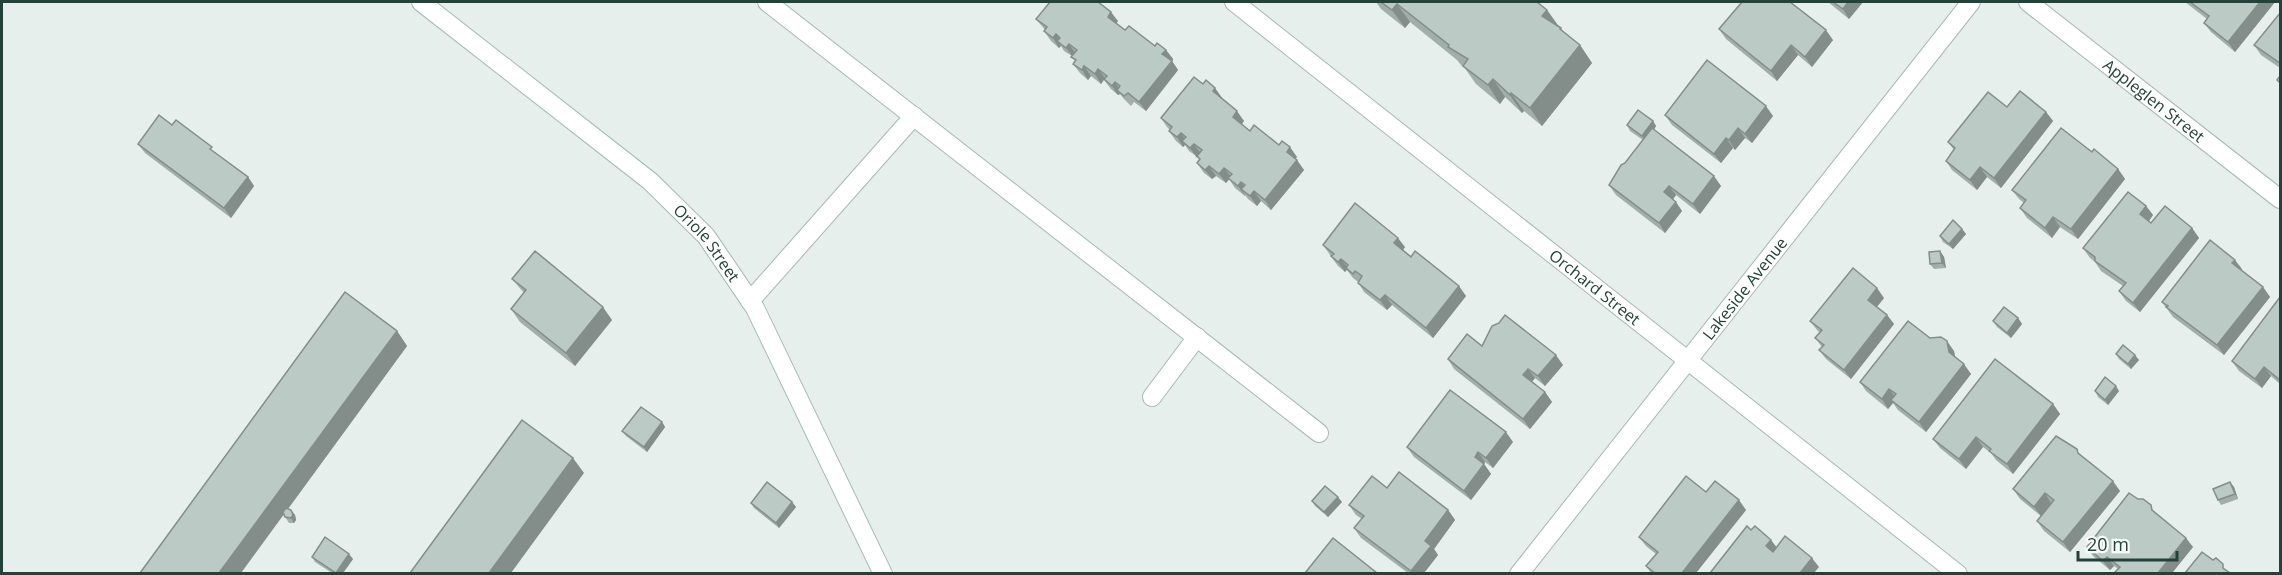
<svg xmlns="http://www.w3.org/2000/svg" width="2282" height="575" font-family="'Open Sans',sans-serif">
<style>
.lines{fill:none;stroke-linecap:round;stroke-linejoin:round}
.street-casing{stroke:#a8b8b2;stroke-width:20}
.secondary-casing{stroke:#a4bbb3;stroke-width:20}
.street{stroke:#fff;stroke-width:18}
.secondary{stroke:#fff;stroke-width:18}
.wall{fill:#a1aea9}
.shaded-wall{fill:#838d89}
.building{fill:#bbcac4;stroke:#838d89;stroke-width:1.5}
.labels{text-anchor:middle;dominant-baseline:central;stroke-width:4.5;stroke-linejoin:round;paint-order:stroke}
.street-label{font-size:16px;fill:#24423a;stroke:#f7fbf9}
</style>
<rect width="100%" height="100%" fill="#e6efeb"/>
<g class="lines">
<g class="street-casing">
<g id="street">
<path d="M767,2l552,431"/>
<path id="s1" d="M1234,2l724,572"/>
<path id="s2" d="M2028,2l252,197"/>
<path d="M750,301l164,-185"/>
<path d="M1152,397l45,-60"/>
<path id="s3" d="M1519,574l452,-572"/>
</g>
</g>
<g class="secondary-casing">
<g id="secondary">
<path id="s4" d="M421,2l229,179 56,55 49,72 128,266"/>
</g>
</g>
<use href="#street" class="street"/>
<use href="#secondary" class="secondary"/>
</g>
<g class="wall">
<path d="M1376,2h161l10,8 11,16 3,2 4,6 15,11 12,18 -50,63 -18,-15 -2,2 -17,-16 -5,7 -24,-20 -12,-17 -3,-2 -4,-5 -47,-38 -5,6 -24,-19z"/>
<path d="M1828,2h35l-14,17z"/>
<path d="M2185,2h90l-40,50 -24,-20 -7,-9 3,-4z"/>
<path d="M2280,13v55l-19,-13 -7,-10z"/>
<path d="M1036,19l82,2 -2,3 9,6 30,16 11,4 7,9 -1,2 6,9 -32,41 -12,-9 -3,4 -7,-7 -4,-5 -2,1 -7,-6 -7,-9 -3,4 -10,-8 -3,4 -8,-7 -7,-9 2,-3 -3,-5 -8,-5 -3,-5 -2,2 -8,-7 -7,-10 1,-1z"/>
<path d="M1719,29l114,11 -21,27 -14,-12 -21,26 -51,-42z"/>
<path d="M1203,84l12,4 7,10h-1l23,23 -3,3 9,7 29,14 18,12 -2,2 9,11 -33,40 -10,-9 -4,5 -9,-7 -3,-4v1l-10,-8 -6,-9 -3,4 -10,-7 -4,3 -8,-6 -7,-10 2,-3 -1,-3 -9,-6 -4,-6 -2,2 -7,-6 -7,-10 1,-1 -3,-3 -6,-9z"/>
<path d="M2007,107l39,5 7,9 -52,67 -14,-11 -10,13 -25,-20 -6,-9 8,-11 -6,-8z"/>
<path d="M1665,115l108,1 -21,27 -7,-5 -10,12 -2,-2 -12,15 -49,-38z"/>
<path d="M1653,121l3,5 -2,4 67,56 -21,28 -24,-19 -3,4 9,12 -17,22 -49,-38 -7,-10 34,-45 -13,-9 -3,-6z"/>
<path d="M172,125l44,29 32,23 6,9 -23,32 -86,-65 -7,-9z"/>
<path d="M2092,152l26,17 7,10 -47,60 -18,-12 -8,11 -25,-20 -7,-10 4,-5 -5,-4 -7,-9z"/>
<path d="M2146,206l7,9 -4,6 2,2 41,5 7,10 -59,74 -14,-11 -7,-10 4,-5 -22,-15 -6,-9 -5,-4 -7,-10z"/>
<path d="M1962,229l4,5 -13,15 -10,-7 -3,-6z"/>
<path d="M1323,245l82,2 -2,3 63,46 -33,42 -41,-33 -5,5 -23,-18 -6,-10 -5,-4 -6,-8 -2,2 -7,-6z"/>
<path d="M1940,251l4,6 2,11 -12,1 -4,-5z"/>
<path d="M2242,269l-1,1 22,17 7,10 -46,58 -51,-38 -11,-15z"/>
<path d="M512,279l100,41 -37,46 -55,-44 -9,-13 13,-16z"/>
<path d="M2280,297v87l-9,-8 -9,12 -23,-17 -7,-10z"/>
<path d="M1884,298l-7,9 10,8 7,9 -43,55 -25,-20 -7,-9 3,-3 -7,-9 5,-5 -3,-3 -7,-9z"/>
<path d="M2018,318l4,6 -11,14 -14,-11 -4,-6z"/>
<path d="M397,331l10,15 -119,163 3,1 4,5 1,5 -2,3h-5l-5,-8z"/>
<path d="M1930,338l24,13 1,6 16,17 -45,58 -28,-22 -5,-7 -5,6 -22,-18 -6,-9z"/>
<path d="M1482,346l81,19 -18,21 -10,-8 -3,4 13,10 7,10 -22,27 -76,-60 -6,-10z"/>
<path d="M2116,354l23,6 -8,9 -12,-10z"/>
<path d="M2095,391h24l-11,14 -10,-8z"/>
<path d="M2053,404l7,10 -47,60 -17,-14 -5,-7 -8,-6 -17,22 -26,-21 -7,-9z"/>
<path d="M662,422l3,5 -18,25 -21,-16 -4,-5z"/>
<path d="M1513,442l-20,26 -8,-6 -1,2 7,10 -20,26 -57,-43 -7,-10z"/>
<path d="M2084,458l36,33 -50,61 -26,-21 -7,-10 4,-5 -21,-17 -7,-10z"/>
<path d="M2230,482l4,5 4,12 -17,6 -3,-5z"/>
<path d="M1387,488l61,22 7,10 -21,29 4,6 -14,18h-16l-47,-35 -7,-10 8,-9 -6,-4 -7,-10z"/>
<path d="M1706,492l40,18 -50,63h-45l-5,-7 10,-12 -10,-8 -7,-9z"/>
<path d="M1312,501l30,1 -14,15 -13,-11z"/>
<path d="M792,502l4,5 -17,21 -25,-20 -3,-5z"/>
<path d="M2157,514l36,33 -21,26h-58l4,-4 -4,-3 -4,4 -17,-14 -6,-9z"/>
<path d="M312,557l41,2 -10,14h-11l-17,-11z"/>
</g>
<g class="shaded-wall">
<path d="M1848,2h15l-14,17 -6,-10z"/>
<path d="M2260,2h15l-40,50 -7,-10z"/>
<path d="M1397,4l13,18 -5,6 -13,-18z"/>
<path d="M1547,10l13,18 -18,-12z"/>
<path d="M1111,12l7,9 -4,5 -6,-9z"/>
<path d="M1826,30l7,10 -21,27 -7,-10z"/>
<path d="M1056,34l7,9 -6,-2 4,5 -2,2 -6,-10z"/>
<path d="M1069,44l7,10 -3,3 -7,-9z"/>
<path d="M1580,45l12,18 -50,63 -12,-18z"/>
<path d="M1791,45l7,10 -21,26 -6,-10z"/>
<path d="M1166,50l7,9 -1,2 6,9 -32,41 -7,-9 23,-48z"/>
<path d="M1084,66l7,10 -3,4 -6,-10z"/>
<path d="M1098,69l7,9 -4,6 -6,-10z"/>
<path d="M1493,79l12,18 -5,7 -12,-19z"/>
<path d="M1115,82l6,10 -4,-2 3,4 -2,1 -6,-9z"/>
<path d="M1215,88l7,10 -3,3 -6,-10z"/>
<path d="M1511,93l13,18 -2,2 -12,-18z"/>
<path d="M1766,106l7,10 -21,27 -7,-9z"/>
<path d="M1237,111l7,10 -4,6 -7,-10z"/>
<path d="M2046,112l7,9 -52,67 -7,-10z"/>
<path d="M1653,121l3,5 -10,15 -4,-5z"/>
<path d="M1738,128l7,10 -10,12 -6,-10z"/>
<path d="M1181,133l6,9 -5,-1 3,4 -2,2 -6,-10z"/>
<path d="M1726,138l7,10 -12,15 -7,-9z"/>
<path d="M1194,144l7,10 -4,4 -7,-10z"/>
<path d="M1290,147l7,10 -4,4 -6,-9z"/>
<path d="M1297,160l7,10 -33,40 -6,-10z"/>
<path d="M1209,166l7,10 -4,3 -7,-9z"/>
<path d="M1980,167l7,10 -10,13 -7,-10z"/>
<path d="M1224,168l7,9 -5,6 -7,-9z"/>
<path d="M2118,169l7,10 -47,60 -7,-10z"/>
<path d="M1714,176l7,10 -21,28 -7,-10z"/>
<path d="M248,177l6,9 -23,32 -7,-10z"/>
<path d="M1241,182l6,10 -6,-3 4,6v1l-7,-10z"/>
<path d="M1669,186l7,9 -5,7 -7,-10z"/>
<path d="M1254,191l7,10 -4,5 -7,-10z"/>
<path d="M1676,202l6,9 -17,22 -6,-10z"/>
<path d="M2146,206l7,9 -6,9 -7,-10z"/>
<path d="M2053,217l7,10 -8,11 -7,-10z"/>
<path d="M2192,228l7,10 -59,74 -7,-9z"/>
<path d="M1962,229l4,5 -13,15 -4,-5z"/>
<path d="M1398,238l7,9 -4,6 -7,-10z"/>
<path d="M1940,251l4,6 2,11 -4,-5z"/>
<path d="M1341,259l7,9 -3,4 -7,-10z"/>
<path d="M2235,260l7,9 -3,4 -7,-10z"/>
<path d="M1459,286l7,10 -33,42 -7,-10z"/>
<path d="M2263,287l7,10 -46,58 -7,-10z"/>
<path d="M1877,288l7,10 -9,11 -7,-9z"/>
<path d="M1385,295l7,10 -5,5 -7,-10z"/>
<path d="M603,307l9,13 -37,46 -9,-13z"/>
<path d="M1887,315l7,9 -43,55 -7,-9z"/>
<path d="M2018,318l4,6 -11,14 -4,-5z"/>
<path d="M397,331l10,15 -166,227h-22z"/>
<path d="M1947,341l7,10 2,11 -7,-10z"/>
<path d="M1556,355l7,10 -18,21 -7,-10z"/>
<path d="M2135,355l4,5 -8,9 -3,-5z"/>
<path d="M1964,364l7,10 -45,58 -7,-10z"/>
<path d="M2264,367l7,9 -9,12 -7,-9z"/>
<path d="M1528,369l7,9 -5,6 -7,-9z"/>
<path d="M2116,386l3,5 -11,14 -3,-5z"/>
<path d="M1889,389l7,9 -5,2 2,3 -5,6 -6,-10z"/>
<path d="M1545,392l7,10 -22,27 -7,-10z"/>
<path d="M2053,404l7,10 -47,60 -6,-10z"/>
<path d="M662,422l3,5 -18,25 -3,-5z"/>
<path d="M1506,432l7,10 -20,26 -7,-10z"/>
<path d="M1976,437l7,10 -17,22 -7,-10z"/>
<path d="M1478,452l7,10 -3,5 -7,-10z"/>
<path d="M573,458l11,15 -73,100h-22z"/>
<path d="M1484,464l7,10 -20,26 -7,-9z"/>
<path d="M2113,481l7,10 -50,61 -7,-10z"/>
<path d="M2230,482l4,5 4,12 -3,-5z"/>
<path d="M2045,493l6,10 -10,13 -7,-9z"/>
<path d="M1338,497l4,5 -14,15 -4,-5z"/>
<path d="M1739,500l7,10 -50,63h-14z"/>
<path d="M792,502l4,5 -17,21 -3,-5z"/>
<path d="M291,510l4,5 1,5 -2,3 -3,-5z"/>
<path d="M1448,510l7,10 -21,29 4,6 -14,18h-11l-2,-2 14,-30z"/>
<path d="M2186,538l7,9 -21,26h-14z"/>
<path d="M1771,540l7,9 -5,7 -7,-10z"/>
<path d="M349,554l4,5 -10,14h-7z"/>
<path d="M2107,557l7,9 -4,4 -7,-9z"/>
<path d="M1812,558l7,9 -5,6h-14z"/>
</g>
<g class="building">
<path d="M1050,2h48l13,10 -3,5 17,13 4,-4 26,20 2,-3 9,7 -4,4 10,7 -33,41 -11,-9 -4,3 -7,-6 3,-4 -5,-4 -3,4 -8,-7 3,-3 -9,-7 -3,5 -11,-8 -2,4 -9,-6 3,-4 -5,-3 6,-7 -8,-6 -3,4 -9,-7 3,-3 -4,-4 -3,4 -9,-7 3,-4 -11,-8z"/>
<path d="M1381,2h156l10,8 -5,6 19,12 -1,1 20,16 -50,63 -19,-15 -1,2 -17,-16 -5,6 -25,-19 5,-7 -20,-12 1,-2 -52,-41 -5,6z"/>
<path d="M1742,2h48l36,28 -21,27 -14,-12 -20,26 -52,-42z"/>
<path d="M1833,2h15l-5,7z"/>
<path d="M2190,2h70l-32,40 -24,-19 5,-7z"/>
<path d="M2280,13v50l-26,-18z"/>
<path d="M1707,60l59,46 -21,28 -7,-6 -9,12 -3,-2 -12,16 -49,-39z"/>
<path d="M2280,76v7l-3,-3z"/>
<path d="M1194,77l9,7 3,-4 9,8 -2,3 24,20 -4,6 17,14 4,-6 25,20 3,-4 8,6 -3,5 10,8 -32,40 -11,-9 -4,5 -9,-7 4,-4 -4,-3 -3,4 -10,-8 4,-4 -8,-6 -5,6 -10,-8 -4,4 -8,-7 3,-4 -3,-3 5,-6 -8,-6 -4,4 -8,-7 4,-4 -5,-4 -4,4 -8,-6 3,-4 -11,-9z"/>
<path d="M2020,91l26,21 -52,66 -14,-11 -10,13 -24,-19 9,-13 -7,-6 40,-50 19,15z"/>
<path d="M1638,110l15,11 -11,15 -15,-11z"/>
<path d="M159,115l13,10 4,-5 36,27 -2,2 38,28 -24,31 -86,-64z"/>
<path d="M1652,128l62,48 -21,28 -24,-18 -5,6 12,10 -17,21 -50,-38 12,-20 4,-2z"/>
<path d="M2061,128l31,24 2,-3 24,20 -47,60 -18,-12 -8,11 -25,-20 6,-8 -14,-10z"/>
<path d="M2128,192l18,14 -6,8 11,9 14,-17 27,22 -59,75 -14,-12 7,-8 -31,-22v-4l-12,-9z"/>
<path d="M1355,203l43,35 -4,5 17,14 4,-6 44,35 -33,42 -41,-33 -5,5 -22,-17 4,-7 -7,-5 -2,3 -7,-6 2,-3 -7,-6 -3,3 -7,-6 3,-2 -11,-9z"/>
<path d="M1953,220l9,9 -13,15 -9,-8z"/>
<path d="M2210,240l25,20 -3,3 31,24 -46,58 -51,-38 2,-1 -6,-4z"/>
<path d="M535,251l68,56 -37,46 -55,-44 15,-19 -14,-11z"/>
<path d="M1940,251l2,12 -12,1 -1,-12z"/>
<path d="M1853,268l24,20 -9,12 19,15 -43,55 -25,-20 5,-5 -9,-7 7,-8 -12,-9z"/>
<path d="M345,292l52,39 -178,242h-79z"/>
<path d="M2280,297v83l-16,-13 -9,12 -23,-18z"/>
<path d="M2004,307l14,11 -11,15 -14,-12z"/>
<path d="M1505,315l51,40 -18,21 -10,-7 -5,6 22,17 -22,27 -75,-60 19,-25 15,12 10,-20 7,-3z"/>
<path d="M1908,321l22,17 11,-1 6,4 2,11 15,12 -45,58 -28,-22 5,-6 -7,-5 -7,10 -22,-17z"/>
<path d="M2123,345l12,10 -7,9 -12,-10z"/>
<path d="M1995,359l58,45 -46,60 -18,-13 2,-2 -15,-12 -17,22 -26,-20z"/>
<path d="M2105,377l11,9 -11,14 -10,-9z"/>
<path d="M1450,390l56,42 -20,26 -8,-6 -3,5 9,7 -20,27 -57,-44z"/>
<path d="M641,407l21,15 -18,25 -22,-16z"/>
<path d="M522,420l51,38 -84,115h-79z"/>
<path d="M2056,436l21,13 1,4 35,28 -50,61 -26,-21 17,-21 -9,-7 -11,14 -21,-18z"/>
<path d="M1399,472l49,38 -23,31 6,5 -20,25 -57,-43 10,-12 -15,-11 23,-29 15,12z"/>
<path d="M1686,476l20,16 9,-11 24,19 -57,73h-27l-9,-7 12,-14 -19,-15z"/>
<path d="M767,482l25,20 -16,21 -25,-20z"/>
<path d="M2230,482l5,12 -17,6 -5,-11z"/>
<path d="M1325,486l13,11 -14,15 -12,-11z"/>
<path d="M2129,493l9,6h5l8,6 1,5 34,28 -28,35h-44l6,-6 -13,-10 -4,4 -16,-14z"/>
<path d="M286,508l5,2 2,5 -2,3 -6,-1 -2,-5z"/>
<path d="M1747,526l4,4 4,-4 16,14 -5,6 7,6 12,-16 27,22 -12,15h-90z"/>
<path d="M325,537l24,17 -13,19 -24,-16z"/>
<path d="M1333,538l44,35h-72z"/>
<path d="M2202,552l11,8 3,-2 7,6v4l7,5h-45z"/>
</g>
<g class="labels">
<g class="street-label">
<text stroke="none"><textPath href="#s2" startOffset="160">Appleglen Street</textPath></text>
<text stroke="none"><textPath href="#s4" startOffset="375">Oriole Street</textPath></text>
<text stroke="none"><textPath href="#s1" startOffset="460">Orchard Street</textPath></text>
<text stroke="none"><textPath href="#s3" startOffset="364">Lakeside Avenue</textPath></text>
</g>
</g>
<rect width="2282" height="575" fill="none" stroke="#24423a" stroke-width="6"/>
<path d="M2078 551v9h99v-9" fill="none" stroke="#24423a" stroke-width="3"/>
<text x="2087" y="551" font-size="18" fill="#24423a" stroke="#f7fbf9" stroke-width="4.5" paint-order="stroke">20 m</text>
</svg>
